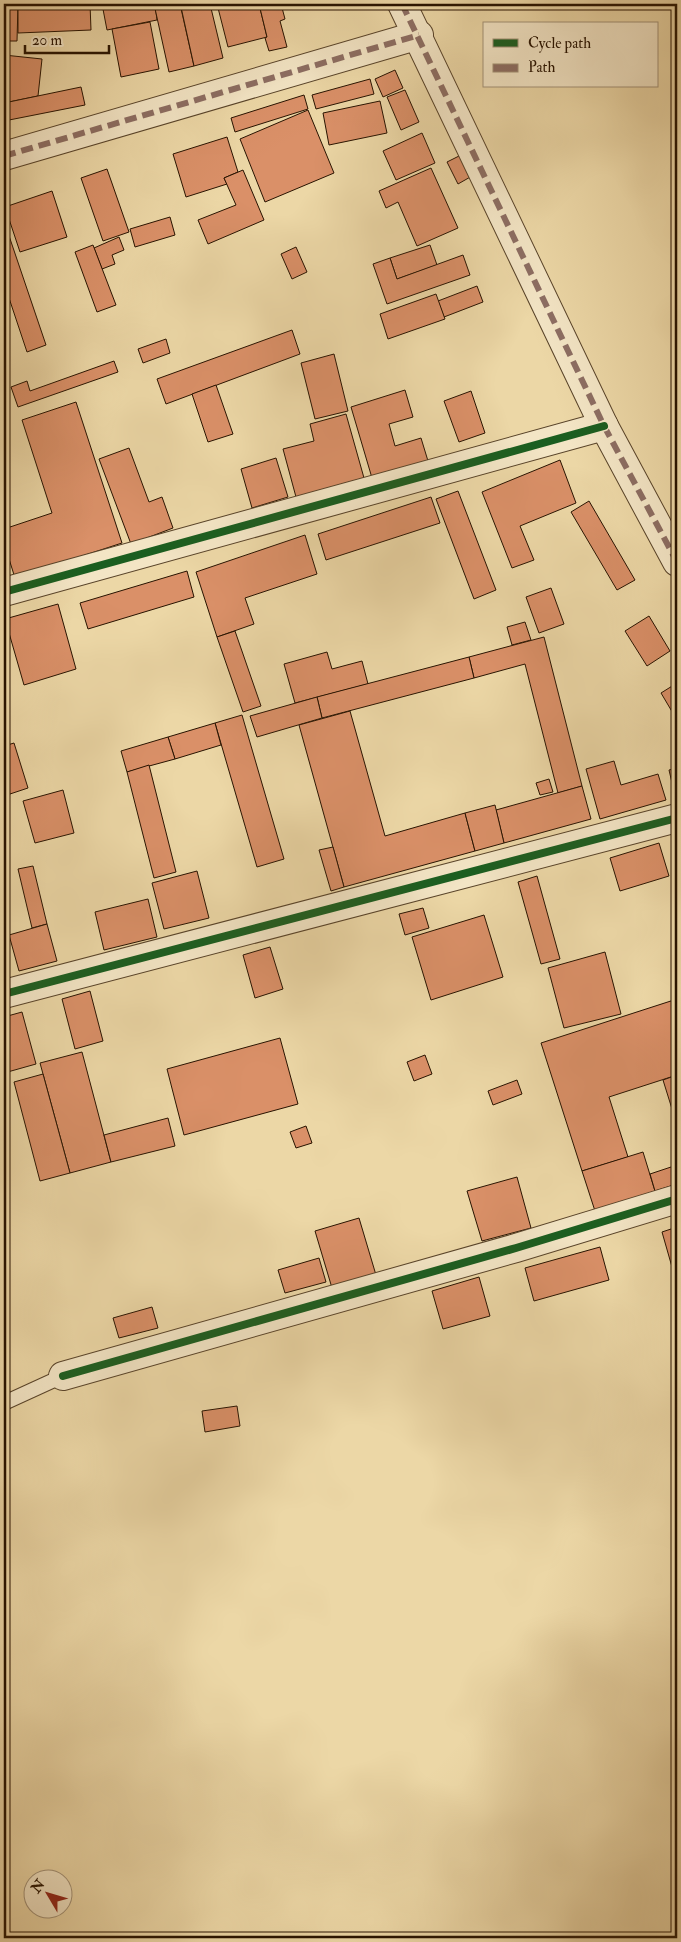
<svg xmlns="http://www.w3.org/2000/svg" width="681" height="1942" font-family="'IM FELL Double Pica',serif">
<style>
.building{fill:#da9068;stroke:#281300}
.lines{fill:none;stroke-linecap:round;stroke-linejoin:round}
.lane-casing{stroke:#59442a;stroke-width:16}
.street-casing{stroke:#59442a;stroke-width:30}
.lane{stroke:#f3e5c5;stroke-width:14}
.street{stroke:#f3e5c5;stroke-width:28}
.quiet{stroke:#8d6e63;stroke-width:6;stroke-dasharray:12 6;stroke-linecap:butt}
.cycleway-casing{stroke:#f3e5c5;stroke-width:11}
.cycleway{stroke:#1b5e20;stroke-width:8}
</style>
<rect width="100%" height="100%" fill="#ecd7a6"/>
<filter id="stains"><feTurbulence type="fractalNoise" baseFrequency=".004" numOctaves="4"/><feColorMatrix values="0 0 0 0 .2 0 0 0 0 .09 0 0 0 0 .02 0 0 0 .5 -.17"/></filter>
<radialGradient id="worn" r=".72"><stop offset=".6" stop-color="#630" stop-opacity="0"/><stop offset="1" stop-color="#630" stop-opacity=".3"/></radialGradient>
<g class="building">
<path d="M4,4h14l-1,37h-13z"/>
<path d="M18,4h72l1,26 -73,3z"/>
<path d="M102,4h53l2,16 -50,10z"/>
<path d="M154,4h26l14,62 -25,6z"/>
<path d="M195,4h15l13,54 -29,8 -13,-59z"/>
<path d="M217,4h42l8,33 -39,10z"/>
<path d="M259,4h22l4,15 -5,2 7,26 -18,4 -4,-13 2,-1z"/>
<path d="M150,22l9,47 -38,8 -9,-48z"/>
<path d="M4,55l38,4 -4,37 -34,7z"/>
<path d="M395,70l8,18 -20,9 -8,-18z"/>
<path d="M370,79l4,15 -58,15 -4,-14z"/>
<path d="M81,87l4,18 -81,16v-18z"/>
<path d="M405,90l14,32 -18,8 -14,-33z"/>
<path d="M304,95l4,14 -73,23 -4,-14z"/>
<path d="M380,101l7,32 -58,12 -6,-32z"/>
<path d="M308,110l26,63 -69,29 -25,-63z"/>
<path d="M422,133l13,30 -39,17 -13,-29z"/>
<path d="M227,137l11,35 -14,6 3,6 -41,13 -13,-43z"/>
<path d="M461,155l11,21 -14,8 -11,-22z"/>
<path d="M431,168l27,60 -41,18 -19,-44 -12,6 -7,-17z"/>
<path d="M107,169l22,63 -26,9 -22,-63z"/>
<path d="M243,170l21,50 -56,24 -10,-24 38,-15 -12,-27z"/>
<path d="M52,191l15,46 -47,15 -15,-45z"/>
<path d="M170,217l5,18 -40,12 -5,-18z"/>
<path d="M4,221l42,124 -19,7 -23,-69z"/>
<path d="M119,237l5,13 -12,5 3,9 -13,5 -8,-21z"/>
<path d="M93,245l23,60 -19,7 -22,-60z"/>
<path d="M430,245l7,20 -40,14 -7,-21z"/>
<path d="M296,247l11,25 -15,7 -11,-25z"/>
<path d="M463,255l7,20 -83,29 -14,-40 17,-6 7,21z"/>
<path d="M477,286l6,16 -39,15 -6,-16z"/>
<path d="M436,294l9,25 -57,20 -8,-25z"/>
<path d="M292,330l8,24 -134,50 -9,-25z"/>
<path d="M166,339l4,14 -27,10 -5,-14z"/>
<path d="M334,354l14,57 -33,8 -14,-56z"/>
<path d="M114,361l4,11 -100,35 -7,-20 16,-6 3,10z"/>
<path d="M216,385l17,49 -25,8 -16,-48z"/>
<path d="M405,390l8,27 -24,7 6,22 26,-8 7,23 -56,17 -21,-71z"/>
<path d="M471,391l14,42 -26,9 -15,-41z"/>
<path d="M76,402l46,141 -107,35 -11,-35v-14l48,-16 -30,-93z"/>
<path d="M346,414l18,64 -68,19 -13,-48 31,-8 -4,-17z"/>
<path d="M129,448l20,54 13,-5 11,31 -42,16 -32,-85z"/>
<path d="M276,458l12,39 -36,11 -11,-39z"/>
<path d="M560,460l16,43 -56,23 14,34 -22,8 -30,-76z"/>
<path d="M458,491l38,99 -22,9 -38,-100z"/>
<path d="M431,497l9,26 -114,37 -8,-26z"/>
<path d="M589,501l46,79 -18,10 -46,-78z"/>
<path d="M305,535l12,39 -72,24 9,26 -37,13 -21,-65z"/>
<path d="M187,571l7,26 -106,32 -8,-26z"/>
<path d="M551,588l13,36 -25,9 -13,-36z"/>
<path d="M58,604l18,65 -52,16 -19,-66z"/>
<path d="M649,616l21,35 -23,15 -22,-35z"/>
<path d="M525,622l6,18 -19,5 -5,-18z"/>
<path d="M235,631l26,75 -18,6 -26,-75z"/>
<path d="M544,637l38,149 -24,7 -33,-129 -51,14 -5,-21z"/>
<path d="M327,652l5,17 30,-8 6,23 -73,19 -11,-39z"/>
<path d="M469,657l5,21 -152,40 -5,-21z"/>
<path d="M677,683v37l-16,-27z"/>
<path d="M317,697l5,21 -65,19 -7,-21z"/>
<path d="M350,711l35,125 80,-23 10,38 -131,36 -45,-162z"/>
<path d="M242,715l42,144 -27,8 -42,-144z"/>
<path d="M215,723l6,22 -46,14 -7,-22z"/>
<path d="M168,737l7,22 -48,13 -6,-21z"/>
<path d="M14,743l14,45 -24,8v-50z"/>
<path d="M614,761l7,24 37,-11 8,26 -66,19 -14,-50z"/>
<path d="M149,765l27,107 -22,6 -27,-106z"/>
<path d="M677,768v32h-1l-7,-30z"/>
<path d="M549,779l4,13 -13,3 -4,-12z"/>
<path d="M582,786l9,33 -87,24 -8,-33z"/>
<path d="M63,790l11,43 -39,10 -12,-42z"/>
<path d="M495,805l9,38 -29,8 -10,-38z"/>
<path d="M659,843l10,33 -49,15 -10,-33z"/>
<path d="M333,847l11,40 -13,4 -12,-41z"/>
<path d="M33,866l14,58 -15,4 -14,-59z"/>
<path d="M197,871l12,47 -45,11 -12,-46z"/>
<path d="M537,876l23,83 -19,5 -23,-82z"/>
<path d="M148,899l9,38 -53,13 -9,-38z"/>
<path d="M423,908l6,20 -24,7 -6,-21z"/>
<path d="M484,915l19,62 -72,23 -19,-63z"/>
<path d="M47,924l10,37 -38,10 -10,-36z"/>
<path d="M270,947l13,42 -28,9 -12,-43z"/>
<path d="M605,952l16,62 -57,14 -16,-60z"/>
<path d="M90,991l13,50 -28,8 -13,-50z"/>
<path d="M677,999v76l-68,22 19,60 -46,14 -41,-128z"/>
<path d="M22,1012l14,52 -32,9v-56z"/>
<path d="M280,1038l18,66 -114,31 -17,-66z"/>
<path d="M82,1052l29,110 -41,11 -30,-110z"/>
<path d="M425,1055l7,19 -18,7 -7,-19z"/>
<path d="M43,1074l27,99 -30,8 -26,-99z"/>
<path d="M677,1075v50l-14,-45z"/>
<path d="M517,1080l5,14 -29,11 -5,-14z"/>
<path d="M168,1118l7,28 -64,16 -7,-27z"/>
<path d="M306,1126l6,17 -16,5 -6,-16z"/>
<path d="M643,1152l12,39 -60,20 -13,-40z"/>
<path d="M677,1165v19l-22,7 -5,-17z"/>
<path d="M517,1177l14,51 -49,13 -15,-50z"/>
<path d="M359,1218l17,57 -44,13 -17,-57z"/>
<path d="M677,1227v38l-5,2 -10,-35z"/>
<path d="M600,1247l9,33 -75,21 -9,-33z"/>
<path d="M319,1258l7,24 -41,11 -7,-23z"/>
<path d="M479,1277l11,39 -47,13 -11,-38z"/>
<path d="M152,1307l6,21 -39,10 -6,-20z"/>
<path d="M237,1406l3,20 -35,6 -3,-21z"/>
</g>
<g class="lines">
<g class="lane-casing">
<path id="lane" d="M4,1403l59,-27"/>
</g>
<g class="street-casing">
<g id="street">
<path d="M402,4l202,422 73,136"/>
<path d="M4,156l415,-121"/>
<path d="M4,592l600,-166"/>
<path d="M4,994l673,-176"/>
<path d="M63,1376l453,-128 161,-49"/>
</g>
</g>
<use href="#lane" class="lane"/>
<use href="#street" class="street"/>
<g class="quiet">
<path d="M402,4l202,422 73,136"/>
<path d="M4,156l415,-121"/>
</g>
<g class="cycleway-casing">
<g id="cycleway">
<path d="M4,592l600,-166"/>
<path d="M4,994l673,-176"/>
<path d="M63,1376l453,-128 161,-49"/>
</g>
</g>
<use href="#cycleway" class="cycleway"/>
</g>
<rect width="681" height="1942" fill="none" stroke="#ecd7a6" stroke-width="20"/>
<rect x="5" y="5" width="671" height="1932" fill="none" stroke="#281300" stroke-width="2.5"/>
<rect x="10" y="10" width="661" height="1922" fill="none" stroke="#281300"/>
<rect x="483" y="22" width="175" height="65" fill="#f3e5c5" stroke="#a29176"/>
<rect x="493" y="39" width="25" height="8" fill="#1b5e20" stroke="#a29176"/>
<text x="528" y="48" font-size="15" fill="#281300">Cycle path</text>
<rect x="493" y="64" width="25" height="8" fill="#8d6e63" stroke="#a29176"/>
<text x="528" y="72" font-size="15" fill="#281300">Path</text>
<g transform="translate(48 1894) rotate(308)"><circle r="24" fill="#f3e5c5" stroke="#a29176"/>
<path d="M0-4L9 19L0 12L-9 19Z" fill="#8f2418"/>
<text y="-8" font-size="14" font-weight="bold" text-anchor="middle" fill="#281300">N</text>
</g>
<path d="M25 45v8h84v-8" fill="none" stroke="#281300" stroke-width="2.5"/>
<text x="32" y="45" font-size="15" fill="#281300" stroke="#f3e5c5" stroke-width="4" paint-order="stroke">20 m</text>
<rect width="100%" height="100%" filter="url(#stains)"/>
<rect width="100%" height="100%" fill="url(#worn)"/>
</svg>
